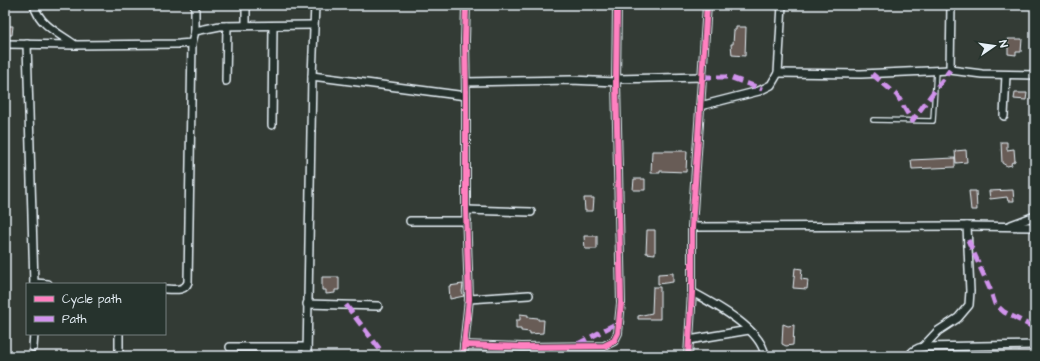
<svg xmlns="http://www.w3.org/2000/svg" width="1040" height="361" font-family="'Architects Daughter',sans-serif">
<style>
.building{fill:#675b56;stroke:#e8f1f8}
.lines{fill:none;stroke-linecap:round;stroke-linejoin:round}
.service-casing{stroke:#e8f1f8;stroke-width:6}
.minor-casing{stroke:#e8f1f8;stroke-width:10}
.service{stroke:#26332d;stroke-width:3.5}
.minor{stroke:#26332d;stroke-width:7}
.quiet{stroke:#d193ec;stroke-width:5;stroke-dasharray:10 5;stroke-linecap:butt}
.cycleway-casing{stroke:#26332d;stroke-width:8}
.cycleway{stroke:#ff80c0;stroke-width:6}
</style>
<rect width="100%" height="100%" fill="#333b35"/>
<filter id="ink" filterUnits="userSpaceOnUse"><feTurbulence type="fractalNoise" baseFrequency=".025" numOctaves="2"/><feDisplacementMap in="SourceGraphic" scale="8" xChannelSelector="R" yChannelSelector="G"/><feConvolveMatrix kernelMatrix="1 2 1 2 8 2 1 2 1" color-interpolation-filters="sRGB"/></filter>
<g filter="url(#ink)">
<g class="building">
<path d="M5,26h8l-1,9h-7z"/>
<path d="M736,27h10l-1,29 -13,-1 -1,-11h2l1,-14h2z"/>
<path d="M1008,39h14l-1,13h-5v3l-8,-1z"/>
<path d="M1015,93h12l-1,7 -12,-1z"/>
<path d="M1001,142h6v8l7,-1 1,12 -4,2 1,2 -5,1 -5,-3z"/>
<path d="M966,150l1,12 -11,1 -1,-12z"/>
<path d="M652,151h35l-1,21 -26,-1v2h-9z"/>
<path d="M955,158v9l-43,2 -1,-9z"/>
<path d="M634,179h11v11h-12z"/>
<path d="M1013,190l1,11h-6l-1,-4 -17,2 -1,-8z"/>
<path d="M969,191h7l1,19h-6z"/>
<path d="M584,198h10l-1,13h-8z"/>
<path d="M647,230h8v24l-9,-1z"/>
<path d="M584,236h13v13h-12z"/>
<path d="M795,268l7,1 -1,10 7,1 -1,9 -14,-1z"/>
<path d="M673,273v9l-15,2v-10z"/>
<path d="M322,277h17v13h-4v3l-9,1v-4h-4z"/>
<path d="M463,284l-1,8 2,4 -14,3 -1,-13z"/>
<path d="M653,287h7v32h-22v-3l14,-3z"/>
<path d="M520,314l8,1v2l10,1v2h6l-1,13 -13,1v-2l-9,-1v-2h-5v-9h4z"/>
<path d="M783,324l5,2 6,-1 -1,20 -7,1 -4,-2z"/>
</g>
<g class="lines">
<g class="service-casing">
<path id="service" d="M873,120l60,1 3,-51"/>
</g>
<g class="minor-casing">
<g id="minor">
<path d="M34,5c5,20 26,29 41,40"/>
<path d="M246,5v21"/>
<path d="M195,31v-26"/>
<path d="M5,44l70,1 104,-1 13,-1 3,-12 25,-5 93,-1"/>
<path d="M27,44l7,240"/>
<path d="M950,70l1,-65"/>
<path d="M778,73l83,1 89,-4 32,4 53,1"/>
<path d="M312,76l154,20"/>
<path d="M616,79l86,-2"/>
<path d="M226,81l1,-55"/>
<path d="M466,82l105,-2 45,2"/>
<path d="M700,106l59,-15 12,-6 7,-12 4,-68"/>
<path d="M1004,116l2,-41"/>
<path d="M272,125l1,-99"/>
<path d="M466,210l65,2"/>
<path d="M410,221h57"/>
<path d="M1011,225l24,-9"/>
<path d="M692,227l275,-1 68,1"/>
<path d="M34,283l14,1"/>
<path d="M165,289c8,0 20,3 23,-7l4,-239"/>
<path d="M692,292c22,12 70,37 73,64"/>
<path d="M469,299l60,-4"/>
<path d="M307,304l71,2"/>
<path d="M119,334v22"/>
<path d="M689,340l60,-10"/>
<path d="M464,345l58,2 82,-1 10,-5 4,-8 3,-30 -5,-221 1,-77"/>
<path d="M33,347l1,-13"/>
<path d="M230,347h77"/>
<path d="M923,347l15,-16 20,-13 11,-13 1,-14 -3,-65"/>
<path d="M307,356l5,-280 3,-71"/>
<path d="M463,356l6,-57 -3,-89v-114l-1,-56 1,-35"/>
<path d="M688,356l4,-64v-65l15,-222"/>
<path d="M910,356c1,-5 8,-8 13,-9l112,-2"/>
</g>
</g>
<use href="#service" class="service"/>
<use href="#minor" class="minor"/>
<g class="quiet">
<path d="M872,74l25,21 15,26 38,-51"/>
<path d="M702,77h27l33,12"/>
<path d="M1031,170l4,1"/>
<path d="M968,240l22,49 5,15 9,8 31,16"/>
<path d="M346,305l39,51"/>
<path d="M578,344l41,-22"/>
</g>
<g class="cycleway-casing">
<g id="cycleway">
<path d="M464,345l58,2 82,-1 10,-5 4,-8 3,-30 -5,-221 1,-77"/>
<path d="M463,356l6,-57 -3,-89v-114l-1,-56 1,-35"/>
<path d="M688,356l4,-64v-65l15,-222"/>
</g>
</g>
<use href="#cycleway" class="cycleway"/>
</g>
</g>
<rect width="1040" height="361" fill="none" stroke="#26332d" stroke-width="20"/>
<rect x="10" y="10" width="1020" height="341" fill="none" stroke="#e8f1f8" stroke-width="1.5" filter="url(#ink)"/>
<rect x="26" y="283" width="140" height="52" fill="#26332d" stroke="#747f7e"/>
<rect x="34" y="296" width="20" height="6" fill="#ff80c0" stroke="#747f7e"/>
<text x="62" y="303" font-size="12" fill="#e8f1f8">Cycle path</text>
<rect x="34" y="316" width="20" height="6" fill="#d193ec" stroke="#747f7e"/>
<text x="62" y="323" font-size="12" fill="#e8f1f8">Path</text>
<g transform="translate(994 46) rotate(77)" stroke="#26332d" stroke-width="3" paint-order="stroke">
<path d="M0-3L7 15L0 10L-7 15Z" fill="#e8f1f8"/>
<text y="-6" font-size="11" font-weight="bold" text-anchor="middle" fill="#e8f1f8">N</text>
</g>
</svg>
